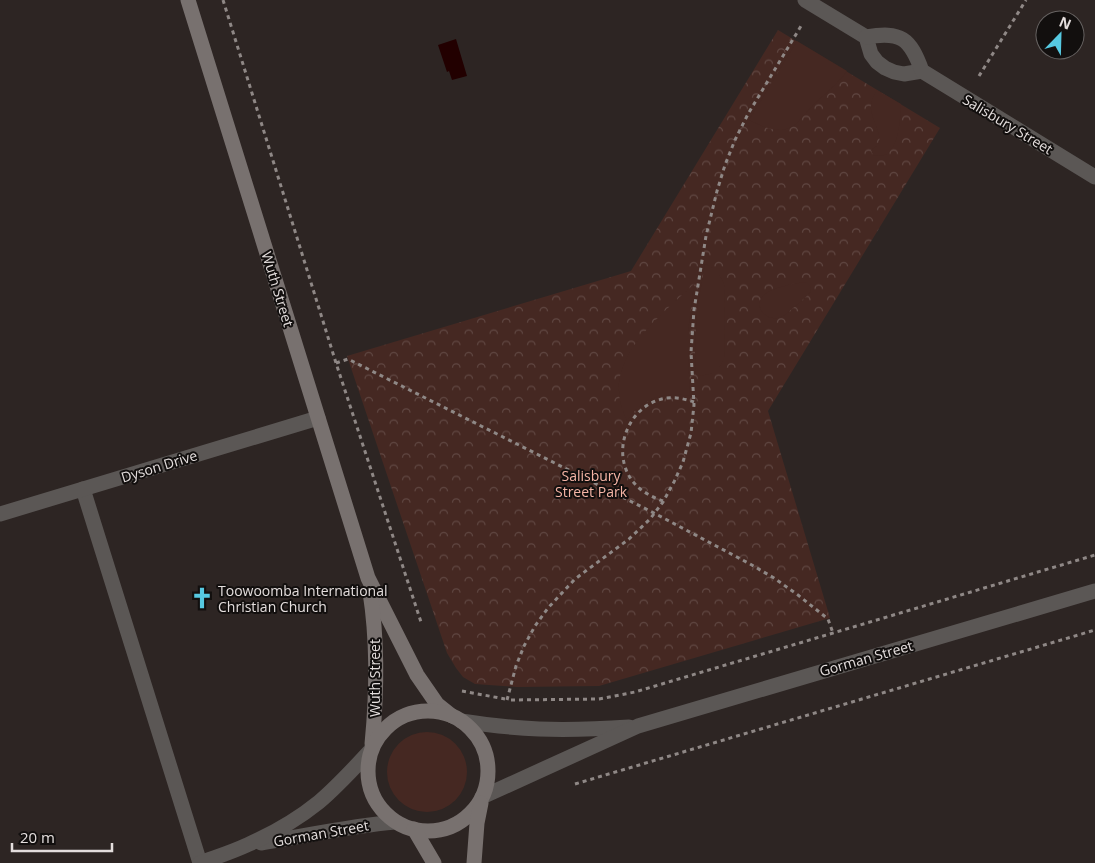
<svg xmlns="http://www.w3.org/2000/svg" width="1095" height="863" font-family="'Open Sans',sans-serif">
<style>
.park{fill:url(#park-crowns)}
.garden{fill:#452822}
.water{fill:#200}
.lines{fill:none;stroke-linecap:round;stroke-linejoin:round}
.path{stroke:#8f8886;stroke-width:3;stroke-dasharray:4 4;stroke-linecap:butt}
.lane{stroke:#5b5755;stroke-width:15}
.street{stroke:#5b5755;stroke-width:15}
.secondary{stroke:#78716f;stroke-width:15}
.labels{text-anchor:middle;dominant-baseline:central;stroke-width:4;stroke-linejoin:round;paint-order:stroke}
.street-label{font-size:14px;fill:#e4dedd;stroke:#120f0e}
.park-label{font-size:14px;fill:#f6b5a6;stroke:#120f0e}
.poi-label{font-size:14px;fill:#e4dedd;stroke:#120f0e;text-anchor:start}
</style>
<defs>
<pattern id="park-crowns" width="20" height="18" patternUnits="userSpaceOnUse" patternTransform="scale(1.25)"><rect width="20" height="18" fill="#452822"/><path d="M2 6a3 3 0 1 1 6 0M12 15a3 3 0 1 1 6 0" fill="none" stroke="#604742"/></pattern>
</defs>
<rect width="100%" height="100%" fill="#2d2523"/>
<path class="park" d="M778,30l162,98 -172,283 62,207 -231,68 -82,1 -42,-3 -12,-7 -7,-9 -9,-15 -100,-297 284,-85z"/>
<g class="garden">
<path d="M797,41l50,30c-9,13 -21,22 -33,33 -5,5 -10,11 -15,17 -15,16 -34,7 -50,-1z"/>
<path d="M877,90l24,14c-1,17 -2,59 -28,51l-2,-5c2,-2 5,-3 7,-5 6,-7 -7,-27 -7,-36 -1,-7 3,-13 6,-19z"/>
<path d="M705,264c11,4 16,12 20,23l-1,72c-6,13 -13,17 -28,16l-1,-23 2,-42z"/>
<path d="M806,282l4,4 1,5 -3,4c-6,5 -22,20 -27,22 -14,6 -28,-10 -18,-21 6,-8 33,-13 43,-14z"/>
<path d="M694,284l-6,47v21l2,44c-25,-5 -49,2 -63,25 -4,-10 -8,-19 -8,-30 -2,-43 47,-80 75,-107z"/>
<circle cx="427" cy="772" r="40"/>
</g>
<path class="water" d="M456,39l11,37 -15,4 -3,-9 -2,1 -9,-27z"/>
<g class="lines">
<g class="path">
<path d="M223,0l113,363 85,259"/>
<path d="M979,76l47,-76"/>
<path d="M336,363l12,-4 306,154 96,51 24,14 24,17 30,24 5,14"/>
<path d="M663,501c-8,-3 -17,-7 -24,-13 -32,-28 -14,-84 28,-90 9,-1 18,1 27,4"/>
<path d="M462,691l43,8"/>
<path d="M507,700l9,-34 8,-20 11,-20 13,-18 27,-29 54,-40 21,-20 13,-17 11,-20 9,-20 8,-29 3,-28 -3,-53 3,-42 12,-74 11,-45 8,-26 10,-25 13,-26 53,-88"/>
<path d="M511,700l88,-1 36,-7 460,-137"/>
<path d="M575,784l520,-154"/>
</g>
<path class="lane" d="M83,489l117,374"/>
<g class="street">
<path d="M805,0l61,37 5,17 6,8 8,6 9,4 10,2 18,-3"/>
<path d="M866,37c35,-6 44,1 56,34l173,106"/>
<path d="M0,514l318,-96"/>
<path d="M461,721c26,4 52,7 78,8 30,1 60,0 90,-2"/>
<path d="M482,797l156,-71 457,-135"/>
<path d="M261,843c44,-7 89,-17 134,-21"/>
<path d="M200,863c16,-6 32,-11 47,-18 25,-11 51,-26 72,-43 19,-16 35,-34 52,-52"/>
</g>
<g class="secondary">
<path d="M188,0l180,578 49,97 20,29 15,12"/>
<path d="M370,592c8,51 7,101 2,152"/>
<circle cx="428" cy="771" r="60"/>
<path d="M414,829l20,34"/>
<path d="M474,863l3,-40 4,-20"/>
</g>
</g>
<defs>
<g id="church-bare" transform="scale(1.725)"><path d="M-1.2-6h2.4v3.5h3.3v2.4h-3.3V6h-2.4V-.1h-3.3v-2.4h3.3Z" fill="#56c9e1" stroke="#120f0e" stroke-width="2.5" paint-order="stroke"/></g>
</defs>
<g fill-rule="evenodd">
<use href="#church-bare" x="202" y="598"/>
</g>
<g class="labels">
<g class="street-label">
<text transform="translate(1008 124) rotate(31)">Salisbury Street</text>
<text transform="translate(278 289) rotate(73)">Wuth Street</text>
<text transform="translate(159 466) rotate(-17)">Dyson Drive</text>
<text transform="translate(866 658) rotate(-16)">Gorman Street</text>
<text transform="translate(374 678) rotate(-90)">Wuth Street</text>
<text transform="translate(321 833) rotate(-10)">Gorman Street</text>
</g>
<g class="park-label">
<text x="591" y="475">Salisbury<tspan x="591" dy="16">Street Park</tspan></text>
</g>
<g class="poi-label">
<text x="218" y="590">Toowoomba International<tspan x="218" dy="16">Christian Church</tspan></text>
</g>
</g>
<g transform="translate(1060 35) rotate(23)"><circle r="24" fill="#120f0e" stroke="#666261"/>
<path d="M0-4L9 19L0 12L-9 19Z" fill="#56c9e1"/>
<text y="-8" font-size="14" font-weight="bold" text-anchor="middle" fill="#e4dedd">N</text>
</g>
<path d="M12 843v8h100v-8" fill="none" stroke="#e4dedd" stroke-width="2.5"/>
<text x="20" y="843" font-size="15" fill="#e4dedd" stroke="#120f0e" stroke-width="4" paint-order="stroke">20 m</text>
</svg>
